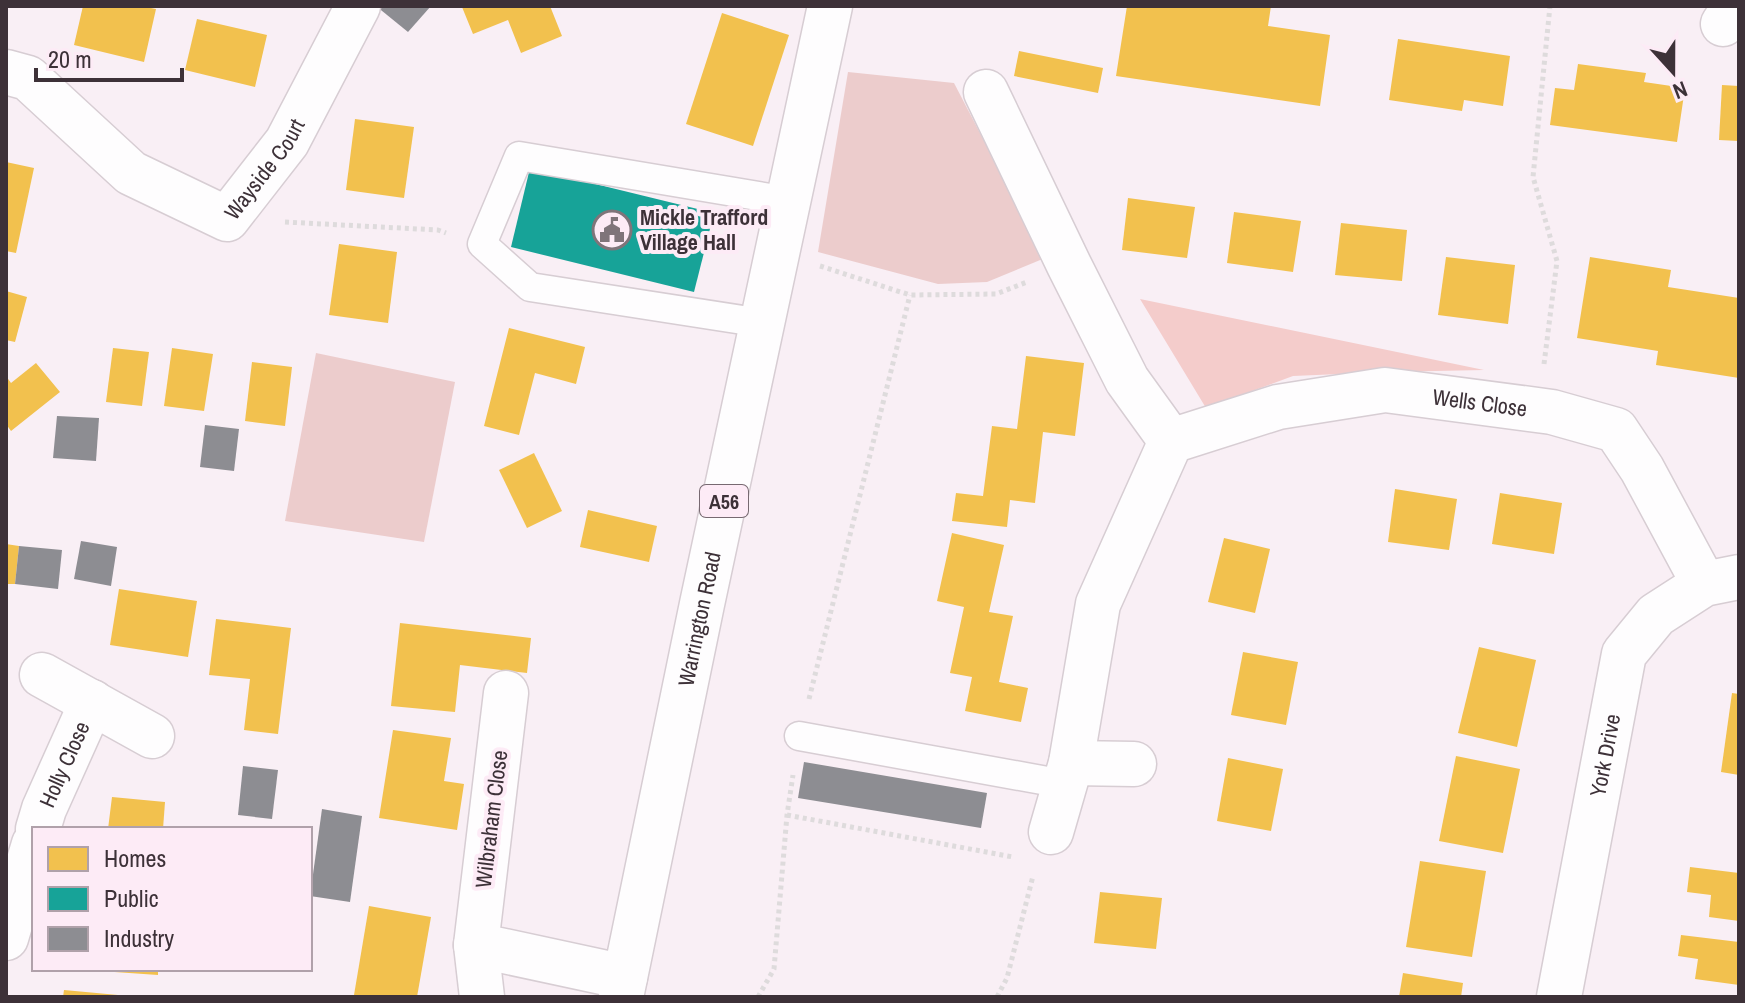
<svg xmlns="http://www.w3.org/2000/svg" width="1745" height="1003" font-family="'Archivo Narrow',sans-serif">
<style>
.green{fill:#eccccc}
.forest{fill:#f4cccb}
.homes{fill:#f2c14e}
.public{fill:#17a398}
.industry{fill:#8d8d92}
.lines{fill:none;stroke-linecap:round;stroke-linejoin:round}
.lane-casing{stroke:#d7cdd3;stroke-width:31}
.street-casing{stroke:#d7cdd3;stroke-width:47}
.primary-casing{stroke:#d7cdd3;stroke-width:47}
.path{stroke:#dedbdc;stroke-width:5;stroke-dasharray:4 4;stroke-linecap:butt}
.lane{stroke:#fefdfe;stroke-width:28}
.street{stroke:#fefdfe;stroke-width:44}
.primary{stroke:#fefdfe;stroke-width:44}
.labels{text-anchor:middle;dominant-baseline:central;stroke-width:8;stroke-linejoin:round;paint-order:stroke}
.shield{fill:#fdebf6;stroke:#776971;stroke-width:2}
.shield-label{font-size:20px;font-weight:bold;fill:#3d3138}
.street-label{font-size:22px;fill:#3d3138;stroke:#fdebf6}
.poi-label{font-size:22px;font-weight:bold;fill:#3d3138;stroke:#fdebf6;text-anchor:start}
</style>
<rect width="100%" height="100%" fill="#f9eff5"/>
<g class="green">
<path d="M848,72l106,11 91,175 -58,24 -49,2 -120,-32z"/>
<path d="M316,353l139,29 -31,160 -139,-21z"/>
</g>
<path class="forest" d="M1140,299l344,71 -98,2 -93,4 -87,32z"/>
<g class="homes">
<path d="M83,6h58l15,3 -12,53 -70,-17z"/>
<path d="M465,6h85l12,30 -41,17 -13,-33 -35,14 -11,-27z"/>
<path d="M1127,6h144l-3,20 62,9 -10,71 -204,-30z"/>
<path d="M722,13l67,22 -36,111 -67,-22z"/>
<path d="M197,19l70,16 -12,52 -70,-17z"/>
<path d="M1398,39l112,17 -7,50 -39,-6 -2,11 -73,-11z"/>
<path d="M1019,51l84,17 -5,25 -84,-17z"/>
<path d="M1578,64l68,9 -2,9 41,6 -8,54 -127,-17 5,-37 19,2z"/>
<path d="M1722,85l17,1v55l-20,-1z"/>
<path d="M355,119l59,8 -10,71 -58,-8z"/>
<path d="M6,162l28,6 -18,85 -10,-2z"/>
<path d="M1128,198l67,9 -8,51 -65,-8z"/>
<path d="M1234,212l67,9 -8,51 -66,-9z"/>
<path d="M1341,223l66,7 -5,51 -67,-6z"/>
<path d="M339,244l58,8 -9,71 -59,-8z"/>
<path d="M1446,257l69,8 -7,59 -70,-9z"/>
<path d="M1590,257l81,13 -3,17 71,11v80l-83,-13 2,-14 -81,-13z"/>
<path d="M6,291l21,6 -12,45 -9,-2z"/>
<path d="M509,328l76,19 -9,37 -41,-11 -16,62 -35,-9z"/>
<path d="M113,348l36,4 -7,54 -36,-4z"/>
<path d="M172,348l41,6 -9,57 -40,-5z"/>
<path d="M1026,356l58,7 -9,73 -32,-4 -8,71 -25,-3 -3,27 -55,-6 4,-28 27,3 9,-70 25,3z"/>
<path d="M252,362l40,5 -7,59 -40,-5z"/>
<path d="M36,363l24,29 -49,39 -5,-7v-48l5,7z"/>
<path d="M534,453l28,58 -35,17 -28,-58z"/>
<path d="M1395,489l62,10 -8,51 -61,-8z"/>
<path d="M1500,493l62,10 -8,51 -62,-10z"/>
<path d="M588,510l69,16 -8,36 -69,-15z"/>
<path d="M952,533l52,12 -15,67 24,4 -14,66 29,6 -7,34 -56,-11 7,-34 -22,-4 14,-66 -27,-6z"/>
<path d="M1224,538l46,11 -15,64 -47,-11z"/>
<path d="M6,544l13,2 -4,38h-9z"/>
<path d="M119,589l78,12 -9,56 -78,-12z"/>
<path d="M216,619l75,9 -13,106 -34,-4 6,-51 -41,-4z"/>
<path d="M400,623l131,15 -4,35 -67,-8 -5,47 -64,-6z"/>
<path d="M1479,647l57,13 -19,87 -59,-14z"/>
<path d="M1243,652l55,10 -12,63 -55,-10z"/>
<path d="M1732,693l7,1v81l-18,-3z"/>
<path d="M393,730l58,8 -7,43 20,3 -7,46 -78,-12z"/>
<path d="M1456,756l64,13 -17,84 -64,-12z"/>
<path d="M1228,758l55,11 -12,62 -54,-10z"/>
<path d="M112,797l53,5 -2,27h-55z"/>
<path d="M1420,861l66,10 -14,86 -66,-10z"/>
<path d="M1690,867l49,6v48l-30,-4 2,-22 -24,-3z"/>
<path d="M1100,892l62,6 -6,51 -62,-6z"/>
<path d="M369,906l62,11 -14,80h-52l-11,-2z"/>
<path d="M1681,935l58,7v43l-44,-6 3,-20 -20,-3z"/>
<path d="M100,969h58v6l-58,-4z"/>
<path d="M1403,973l60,10 -2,14h-62z"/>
<path d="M64,990l54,5 -1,2h-54z"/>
</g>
<path class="public" d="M530,168l184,45 -20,79 -183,-45z"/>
<g class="industry">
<path d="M376,6h55l-23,26z"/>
<path d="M57,416l42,2 -3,43 -43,-3z"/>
<path d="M205,425l34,4 -5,42 -34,-4z"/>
<path d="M81,541l36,6 -6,39 -37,-7z"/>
<path d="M19,546l43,4 -4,39 -43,-5z"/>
<path d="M804,762l183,31 -6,35 -183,-30z"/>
<path d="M243,766l35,4 -6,49 -34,-4z"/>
<path d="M322,809l40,7 -12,86 -40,-6z"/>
</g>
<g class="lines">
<g class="lane-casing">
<g id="lane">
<path d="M762,323l-232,-36 -48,-43 37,-88 269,45"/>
<path d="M799,736l265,48"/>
</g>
</g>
<g class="street-casing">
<g id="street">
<path d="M1723,24l12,-18"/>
<path id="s1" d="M6,72l22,6 103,95 96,46 60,-77 71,-136"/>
<path d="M986,92l83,173 58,115 44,61"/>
<path d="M42,675l110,61"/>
<path d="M506,693l-30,252 149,32"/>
<path d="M1071,763l63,1"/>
<path id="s2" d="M38,829l6,-20 48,-107"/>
<path id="s3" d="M1051,832l20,-69 27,-159 73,-163 107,-34 107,-17 167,22 64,18 26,39 62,115"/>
<path d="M6,938l28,-94"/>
<path d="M476,945l6,52"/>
<path id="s4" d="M1559,997l65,-343 32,-39 48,-31 35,-7"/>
</g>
</g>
<g class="primary-casing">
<g id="primary">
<path id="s5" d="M621,997l81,-393 128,-598"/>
</g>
</g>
<g class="path">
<path d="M285,222l153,8 8,3"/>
<path d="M820,266l90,29 86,-1 31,-12"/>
<path d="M1544,364l13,-103 -24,-84 17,-171"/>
<path d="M809,699l101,-404"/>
<path d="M787,815l226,42"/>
<path d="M758,997l16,-28 13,-154 6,-40"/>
<path d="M997,997l10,-19 26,-102"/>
</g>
<use href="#lane" class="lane"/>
<use href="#street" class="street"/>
<use href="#primary" class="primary"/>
</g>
<defs>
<g id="civic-ring" transform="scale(2)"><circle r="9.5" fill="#fdebf6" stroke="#7f747a" stroke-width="1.5"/><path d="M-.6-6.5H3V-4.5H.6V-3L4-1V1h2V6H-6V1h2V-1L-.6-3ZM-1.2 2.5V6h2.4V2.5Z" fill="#7f747a"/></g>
</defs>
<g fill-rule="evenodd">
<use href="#civic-ring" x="612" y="230"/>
</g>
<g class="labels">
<rect class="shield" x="700" y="485" width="48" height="32" rx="6"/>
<g class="shield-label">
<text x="724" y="501">A56</text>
</g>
<g class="street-label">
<text stroke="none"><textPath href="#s1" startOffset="332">Wayside Court</textPath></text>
<text stroke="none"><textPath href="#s3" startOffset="728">Wells Close</textPath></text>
<text stroke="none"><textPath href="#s5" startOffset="386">Warrington Road</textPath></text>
<text stroke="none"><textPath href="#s4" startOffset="246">York Drive</textPath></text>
<text stroke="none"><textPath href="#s2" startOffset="70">Holly Close</textPath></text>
<text transform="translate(491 819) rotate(-83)">Wilbraham Close</text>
</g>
<g class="poi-label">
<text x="640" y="217">Mickle Trafford<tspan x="640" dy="25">Village Hall</tspan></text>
</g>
</g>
<rect width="1745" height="1003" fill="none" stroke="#3d3138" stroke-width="16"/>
<rect x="32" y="827" width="280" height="144" fill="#fdebf6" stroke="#b0a1aa" stroke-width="2"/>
<rect x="48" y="847" width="40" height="24" fill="#f2c14e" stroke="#b0a1aa" stroke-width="2"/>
<text x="104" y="867" font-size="24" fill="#3d3138">Homes</text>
<rect x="48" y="887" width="40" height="24" fill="#17a398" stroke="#b0a1aa" stroke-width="2"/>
<text x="104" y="907" font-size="24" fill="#3d3138">Public</text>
<rect x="48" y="927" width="40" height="24" fill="#8d8d92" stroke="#b0a1aa" stroke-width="2"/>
<text x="104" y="947" font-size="24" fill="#3d3138">Industry</text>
<g transform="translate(1673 72) rotate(159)" stroke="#fdebf6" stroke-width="6" paint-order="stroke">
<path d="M0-6L14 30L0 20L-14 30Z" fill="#3d3138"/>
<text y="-12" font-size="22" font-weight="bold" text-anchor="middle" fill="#3d3138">N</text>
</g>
<path d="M36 68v12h146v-12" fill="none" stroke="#3d3138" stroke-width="4"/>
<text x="48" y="68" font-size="24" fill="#3d3138" stroke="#fdebf6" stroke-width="6" paint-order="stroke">20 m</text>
</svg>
